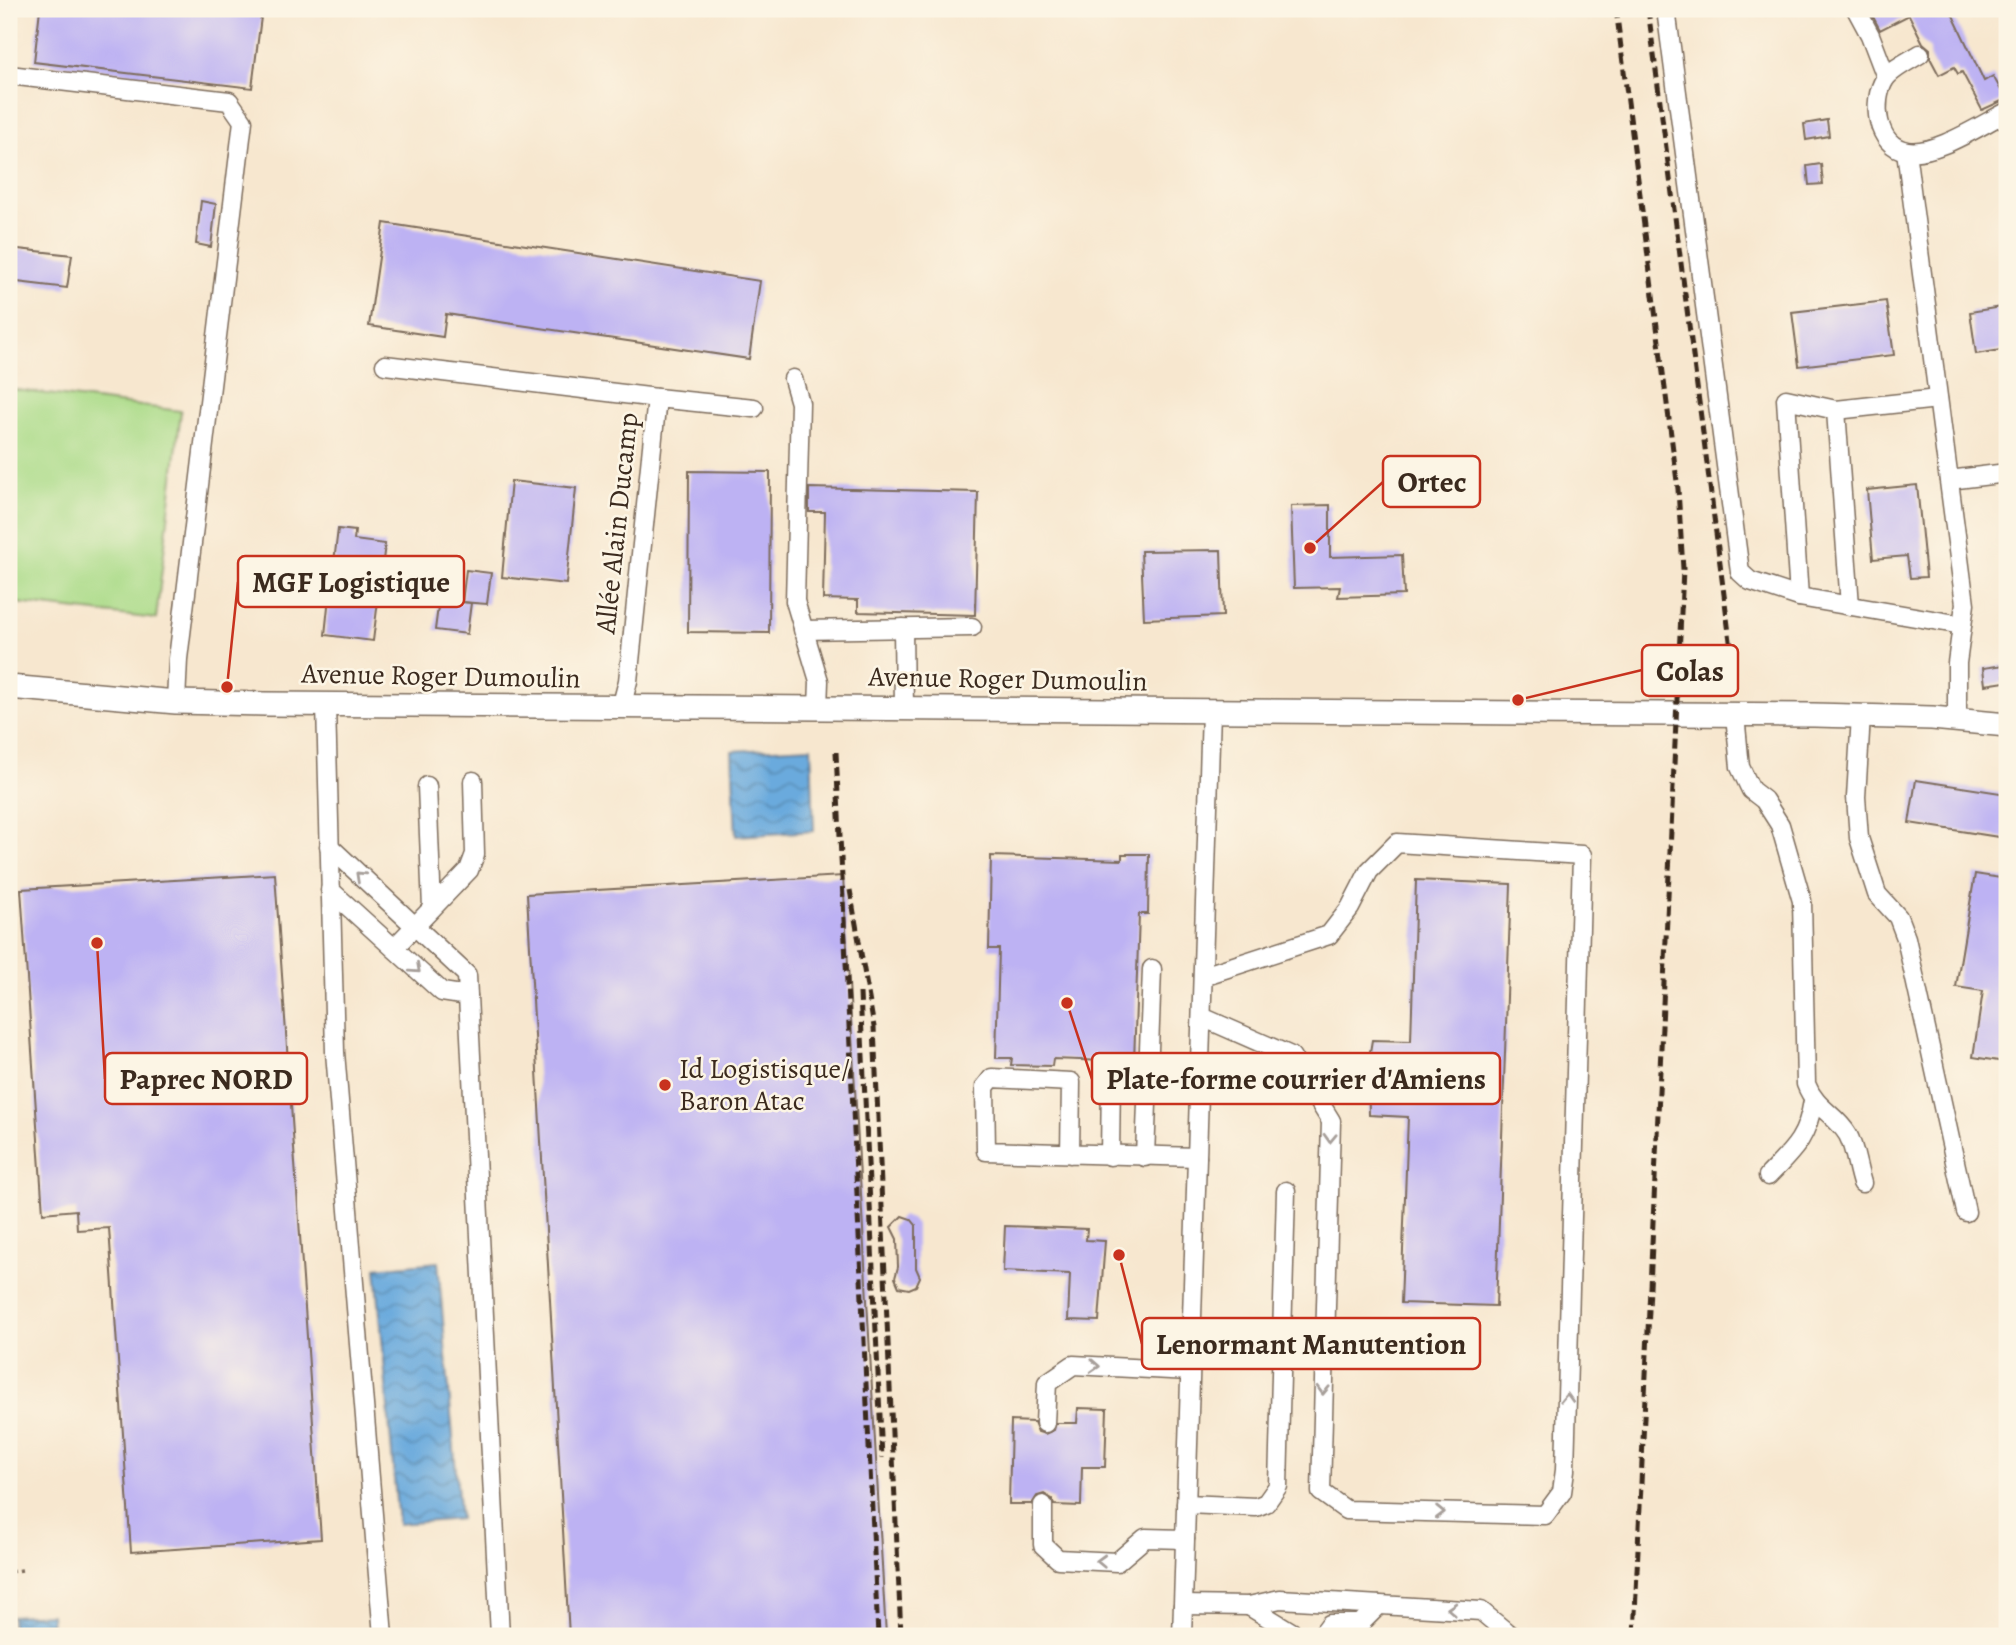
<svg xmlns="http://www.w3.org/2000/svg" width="2016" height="1645" font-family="Alegreya,serif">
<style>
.garden{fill:#abdb89;stroke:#738254;stroke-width:2}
.water{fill:url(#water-waves);stroke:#526a7e;stroke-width:2}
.building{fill:#bdb2f3}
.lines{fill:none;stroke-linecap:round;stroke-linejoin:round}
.minor-casing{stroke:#7d6c5c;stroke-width:21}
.major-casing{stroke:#7d6c5c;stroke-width:26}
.path{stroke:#7d6c5c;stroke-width:3.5;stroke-dasharray:5 5;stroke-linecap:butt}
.minor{stroke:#fff;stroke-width:18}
.major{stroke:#fff;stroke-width:23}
.rail{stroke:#3b2a1e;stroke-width:5;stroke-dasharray:10 5;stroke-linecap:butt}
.oneway{stroke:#a79f9a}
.poi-dot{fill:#c8321e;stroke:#fcf5e5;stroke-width:2.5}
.labels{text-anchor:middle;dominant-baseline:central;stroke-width:5;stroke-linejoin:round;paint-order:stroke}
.street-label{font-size:28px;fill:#3b2a1e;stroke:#fcf5e5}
.poi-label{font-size:28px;fill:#3b2a1e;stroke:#fcf5e5;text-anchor:start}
.leader{fill:none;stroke:#c8321e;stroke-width:2.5}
.callout-dot{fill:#c8321e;stroke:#fcf5e5;stroke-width:2.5}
.callout{fill:#fcf5e5;stroke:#c8321e;stroke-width:2.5}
.callout-label{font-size:30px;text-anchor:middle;font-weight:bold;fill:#3b2a1e}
</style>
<defs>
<pattern id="water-waves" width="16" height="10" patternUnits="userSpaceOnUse" patternTransform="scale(1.75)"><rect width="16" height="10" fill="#6aaadd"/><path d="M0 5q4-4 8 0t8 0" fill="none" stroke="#588bb3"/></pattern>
</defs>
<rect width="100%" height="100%" fill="#fcf5e5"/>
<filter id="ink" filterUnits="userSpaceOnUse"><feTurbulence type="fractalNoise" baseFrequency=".0143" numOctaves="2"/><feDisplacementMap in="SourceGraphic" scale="14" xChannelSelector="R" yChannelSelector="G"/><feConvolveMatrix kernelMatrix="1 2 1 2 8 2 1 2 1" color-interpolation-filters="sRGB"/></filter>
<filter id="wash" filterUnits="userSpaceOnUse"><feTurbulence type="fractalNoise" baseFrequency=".00686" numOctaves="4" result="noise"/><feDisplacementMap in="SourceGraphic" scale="28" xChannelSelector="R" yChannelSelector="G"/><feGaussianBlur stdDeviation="1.57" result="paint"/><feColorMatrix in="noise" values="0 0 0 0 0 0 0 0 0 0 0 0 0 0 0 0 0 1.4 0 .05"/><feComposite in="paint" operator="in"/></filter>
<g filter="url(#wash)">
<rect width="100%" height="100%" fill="#f7e7cf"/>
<path class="garden" d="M9,389l172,22 -25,208 -147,-17z"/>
<g class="water">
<path d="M811,747l3,84 -78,5 -4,-85z"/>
<path d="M438,1262l22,257 -62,5 -22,-256z"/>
<path d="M51,1614l1,22h-39l-1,-20z"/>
</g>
<g id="blocks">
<g class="building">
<path d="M40,9h222l-10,79 -218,-26z"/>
<path d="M1869,9h81l34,72 9,-5 13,23 -24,11 -20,-38 -4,2 -4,-7 -15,8 -9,-17v-9l-7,-6 -14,-28 -29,15z"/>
<path d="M1827,120l2,16 -23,4 -2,-16z"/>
<path d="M1821,164l2,20 -14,1 -2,-19z"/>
<path d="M201,201l15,3 -5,43 -15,-3z"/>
<path d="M384,223l376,58 -11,78 -303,-45 -3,23 -74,-11z"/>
<path d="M9,248l63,7 -5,33 -58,-7z"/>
<path d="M1886,301l8,54 -95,11 -7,-54z"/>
<path d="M2007,306v43l-31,5 -6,-42z"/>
<path d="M689,471l81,1 -1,161 -81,-1z"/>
<path d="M511,481l65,7 -10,96 -64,-7z"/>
<path d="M1917,485l9,92 -16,1 -3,-22 -34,3 -6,-69z"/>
<path d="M809,488l169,4 -3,123 -117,-3v-12l-35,-1 2,-87h-16z"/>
<path d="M1330,505v52l72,-2 2,40 -66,2 2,-10 -46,1 -3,-82z"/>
<path d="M338,529l17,2 -1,9 31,4 -12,97 -48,-6 3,-29 -4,-22 9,-14z"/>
<path d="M1221,550l2,66 -79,3 -3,-68z"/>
<path d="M466,570l25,3 -4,31 -25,-2z"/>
<path d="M439,599l32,4 -4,31 -32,-4z"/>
<path d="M2004,665l1,17 -20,3 -2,-17z"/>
<path d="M1916,780l91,14 -2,44 -96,-15z"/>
<path d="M1122,854h27l-1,60h-9l-5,148 -81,-3 -1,7 -41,-1 1,-7h-16l3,-109h-10l2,-93 131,4z"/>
<path d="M275,874l46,665 -190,13 -22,-324 -32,2 -1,-20 -33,3 -22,-324z"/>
<path d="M1975,874l32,5 -2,183 -32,-5 10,-66 -27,-4z"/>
<path d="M843,876l43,760h-317l-42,-742z"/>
<path d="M1416,880l95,4 -15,422 -95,-3 7,-186 -39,-2 -1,-51 4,-24 39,1z"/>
<path d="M902,1216l9,3 5,6v43l4,9 -4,9 -7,3 -10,-2 -4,-9 3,-11 -1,-28 -6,-12z"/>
<path d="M1005,1226l82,3 -1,11 19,1 -6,80 -31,-1 2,-46 -67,-3z"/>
<path d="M1078,1408l29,1 -2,58h-23l-1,39 -27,-1 -2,-6 -8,-5 -7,2 -5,8h-23l2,-83 23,1 4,10 7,2 9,-4 2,-7h21z"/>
</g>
</g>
</g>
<g filter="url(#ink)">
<use href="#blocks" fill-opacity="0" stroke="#7d6c5c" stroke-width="2"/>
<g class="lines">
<g class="minor-casing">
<g id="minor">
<path d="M1666,9l74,563 10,9 49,16"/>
<path d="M1856,9l14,26 16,42"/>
<path d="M1920,54c-11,7 -28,15 -35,25 -14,22 -9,67 22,72 28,5 75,-27 100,-39"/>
<path d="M9,75l220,26 14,20 -65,538 -2,43"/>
<path d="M1906,151l59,453 -8,59v58"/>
<path d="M385,365l272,33"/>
<path d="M793,379l7,24 -5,198 24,80 -1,27"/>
<path d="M1938,399l-102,11 -50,-11 13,198 163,28"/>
<path d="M1836,410l14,196"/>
<path d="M1949,480l58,-7"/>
<path d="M903,628l1,80"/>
<path d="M803,630l169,-3"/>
<path d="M326,705l9,347 48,584"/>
<path d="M621,708l7,-27 29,-283 97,10"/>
<path d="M1735,715l5,52 11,23 13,10 16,25 22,76 4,183c10,26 29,29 42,51 7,13 9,33 14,48"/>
<path d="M1861,716l-5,81 3,41 18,56 21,23 8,21 60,274"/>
<path d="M427,786l5,122"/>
<path d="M329,846l138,129 1,21 -26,-4 -112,-102"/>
<path d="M394,948l75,-78 6,-16 -2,-73"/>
<path d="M468,996l32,640"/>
<path d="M1202,1017l89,39 40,65 -10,371 25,18 199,5 17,-23 3,-22 17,-615 -185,-12 -28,28 -19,37 -21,27 -126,41"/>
<path d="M1070,1154l1,-72 -79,-4 -7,9 1,64 211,6"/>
<path d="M1110,1156l1,-80"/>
<path d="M1145,1157l7,-188"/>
<path d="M1768,1176c25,-26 39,-37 45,-75"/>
<path d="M1045,1423l2,-40 26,-18 117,6"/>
<path d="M1186,1504l70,3 10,-4 12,-17 8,-295"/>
<path d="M1043,1505v40l15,14 59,3 28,-24 40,1"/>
<path d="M1183,1605l66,1 31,-7 201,12 30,25"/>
<path d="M1249,1606l49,30"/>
<path d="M1182,1636l29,-925"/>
<path d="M1321,1636l9,-12h30l19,-19"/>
</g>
</g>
<g class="major-casing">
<path id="major" d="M9,687l167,15 89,2 1549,11 118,3 75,7"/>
</g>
<path class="path" d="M9,1572l13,-2"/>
<use href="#minor" class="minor"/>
<use href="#major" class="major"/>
<g class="rail">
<path d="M1616,9l62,480 5,80 -49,1067"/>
<path d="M1648,9l85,655"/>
<path d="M836,752l42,884"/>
<path d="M850,890l24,137 27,609"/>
<path d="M860,993l22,465"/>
</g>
</g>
<defs><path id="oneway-chevron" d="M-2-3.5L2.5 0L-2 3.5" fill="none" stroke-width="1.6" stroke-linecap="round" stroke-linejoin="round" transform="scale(1.75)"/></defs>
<g class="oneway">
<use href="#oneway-chevron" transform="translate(360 876) rotate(-137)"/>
<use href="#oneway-chevron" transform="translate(416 969) rotate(42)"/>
<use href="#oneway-chevron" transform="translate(1330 1138) rotate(92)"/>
<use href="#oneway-chevron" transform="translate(1095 1366) rotate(3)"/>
<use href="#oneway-chevron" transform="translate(1323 1390) rotate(92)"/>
<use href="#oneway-chevron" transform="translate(1567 1398) rotate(-88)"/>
<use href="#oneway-chevron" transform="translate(1440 1512) rotate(1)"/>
<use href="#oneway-chevron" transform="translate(1101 1561) rotate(-178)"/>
<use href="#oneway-chevron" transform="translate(1452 1609) rotate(-177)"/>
</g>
</g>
<circle class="poi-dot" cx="665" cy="1085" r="7"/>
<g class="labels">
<g class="street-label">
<text transform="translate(617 523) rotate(-84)">Allée Alain Ducamp</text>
<text transform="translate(441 676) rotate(1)">Avenue Roger Dumoulin</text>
<text transform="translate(1008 679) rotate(1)">Avenue Roger Dumoulin</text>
</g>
<g class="poi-label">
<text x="679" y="1069">Id Logistisque/<tspan x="679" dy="32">Baron Atac</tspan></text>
</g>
</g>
<path class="leader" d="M1310 548L1383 482M227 687L238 582M1518 700L1642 670M1067 1003L1092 1079M97 943L105 1079M1119 1255L1142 1344"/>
<g class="callout-dot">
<circle cx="1310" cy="548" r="7"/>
<circle cx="227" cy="687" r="7"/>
<circle cx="1518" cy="700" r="7"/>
<circle cx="1067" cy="1003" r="7"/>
<circle cx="97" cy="943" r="7"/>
<circle cx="1119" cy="1255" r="7"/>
</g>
<g class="callout">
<rect x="1383" y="456" width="97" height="51" rx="7"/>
<rect x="238" y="556" width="226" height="51" rx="7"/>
<rect x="1642" y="645" width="96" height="51" rx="7"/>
<rect x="1092" y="1053" width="408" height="51" rx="7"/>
<rect x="105" y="1053" width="202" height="51" rx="7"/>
<rect x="1142" y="1318" width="338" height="51" rx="7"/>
</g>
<g class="callout-label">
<text x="1432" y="492">Ortec</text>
<text x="351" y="592">MGF Logistique</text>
<text x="1690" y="681">Colas</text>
<text x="1296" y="1089">Plate-forme courrier d'Amiens</text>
<text x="206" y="1089">Paprec NORD</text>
<text x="1311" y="1354">Lenormant Manutention</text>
</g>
<rect width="2016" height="1645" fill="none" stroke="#fcf5e5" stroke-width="35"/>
</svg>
